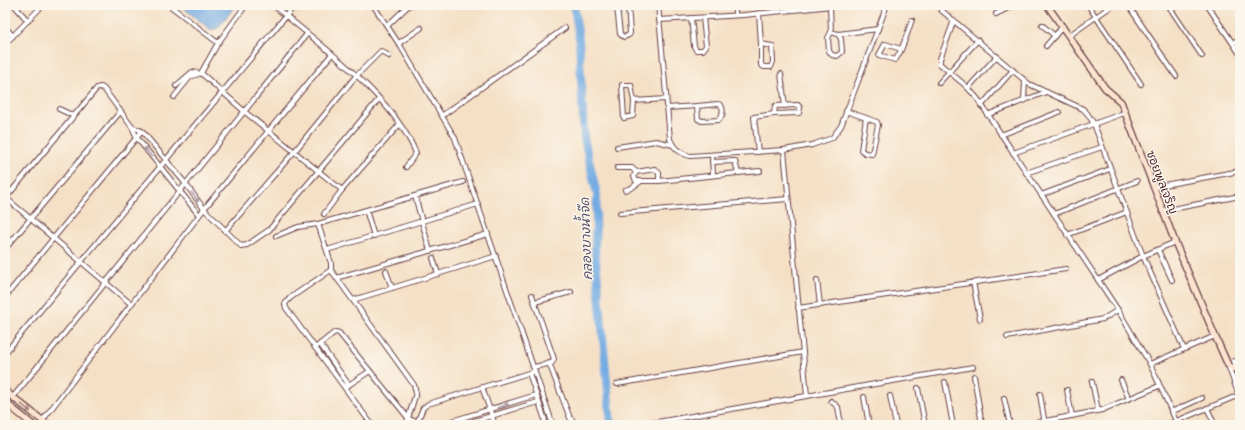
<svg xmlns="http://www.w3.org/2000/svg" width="1245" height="430" font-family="'Playpen Sans','Playpen Sans Thai',sans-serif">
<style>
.water{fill:#73abe2;stroke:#5e6586}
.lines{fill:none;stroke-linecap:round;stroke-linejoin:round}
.river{stroke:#73abe2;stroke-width:8}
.street-casing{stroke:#643c42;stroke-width:6}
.secondary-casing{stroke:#643c42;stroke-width:8}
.street{stroke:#fff;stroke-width:4}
.secondary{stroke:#fde4d0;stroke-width:5.5}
.oneway{stroke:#ae9aa0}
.oneway2{stroke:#a4827e}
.labels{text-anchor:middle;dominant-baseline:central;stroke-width:3;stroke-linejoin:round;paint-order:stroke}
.street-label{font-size:12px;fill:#4a1f2b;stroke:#fbf7ec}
.water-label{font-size:13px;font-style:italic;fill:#58506b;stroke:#fbf7ec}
</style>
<rect width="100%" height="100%" fill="#fbf7ec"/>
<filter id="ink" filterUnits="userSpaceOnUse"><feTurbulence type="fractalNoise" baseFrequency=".025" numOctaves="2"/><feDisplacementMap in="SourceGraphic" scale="8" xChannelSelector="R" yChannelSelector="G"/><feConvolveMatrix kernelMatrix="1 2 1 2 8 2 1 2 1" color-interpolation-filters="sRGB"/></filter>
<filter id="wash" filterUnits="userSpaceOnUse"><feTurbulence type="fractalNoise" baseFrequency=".012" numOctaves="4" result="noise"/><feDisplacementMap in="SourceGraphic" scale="16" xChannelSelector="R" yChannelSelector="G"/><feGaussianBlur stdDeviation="0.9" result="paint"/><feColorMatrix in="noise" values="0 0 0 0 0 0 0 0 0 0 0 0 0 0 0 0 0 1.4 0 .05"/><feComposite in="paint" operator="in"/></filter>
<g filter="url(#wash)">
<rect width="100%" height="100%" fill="#f5e0c6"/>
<path class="water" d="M180,5h56l-18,23 -7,2z"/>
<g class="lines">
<path class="river" d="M574,5l5,34 5,99 13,57 -2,54 16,176"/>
</g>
</g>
<g filter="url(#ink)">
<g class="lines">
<g class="street-casing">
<g id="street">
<path d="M14,5l14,16"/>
<path d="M169,5l49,38"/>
<path d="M273,5c47,40 119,90 143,148l-10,14"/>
<path d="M373,5l28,42 54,91 98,287"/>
<path d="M619,5l-2,2 3,27 4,3 5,-2 1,-2 -2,-28"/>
<path d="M658,5l12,134c4,10 10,14 20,17l94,-6 28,-5 20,-7 9,-12 46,-121"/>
<path d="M866,5l20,2"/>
<path d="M1088,5l53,79"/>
<path d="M1128,5l48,71"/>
<path d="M1168,5l34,51"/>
<path d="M1207,5l33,49"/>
<path d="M830,6l1,26 -3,6 1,13 3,4 5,1 5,-4 -1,-13 -3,-5 -7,-2"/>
<path d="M941,10l88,74 54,25 4,4 7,11 49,132 41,93"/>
<path d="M759,13l2,31"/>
<path d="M996,14l18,-9"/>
<path d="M735,15v-9"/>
<path d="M691,18l3,28 2,4h7l3,-4 -3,-28"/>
<path d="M659,20l85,-5 97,-10"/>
<path d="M954,20l-14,39v5l26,22 11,12 141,212 32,54 26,57"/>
<path d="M1042,25l13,11"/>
<path d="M387,26l22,-21"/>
<path d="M5,27l8,9"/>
<path d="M838,34l40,-5"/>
<path d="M1070,35l43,-30"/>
<path d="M399,43l22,-15"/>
<path d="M1233,43l7,-5"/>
<path d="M5,44l38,-39"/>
<path d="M761,44l11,2 1,16 -2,5h-7l-3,-2z"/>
<path d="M1046,46l17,-20"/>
<path d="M901,49l-16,-5 -6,11 16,5c7,-7 13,-30 17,-40"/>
<path d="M201,73l44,39 97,78"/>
<path d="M781,74l4,32"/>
<path d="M939,83l39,-43"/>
<path d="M176,86l16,-14 5,1"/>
<path d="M968,88l29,-32"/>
<path d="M174,97l16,-20 11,-4 17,-30 28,-38"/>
<path d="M1024,100l1,-19"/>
<path d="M634,101l-1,15 -9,2 -2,-33h9l3,16 32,-2"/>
<path d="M718,104l3,1c3,5 2,10 -2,15l-17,1 -4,-2 -1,-13z"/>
<path d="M798,105l2,3 -1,5 -25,1 1,-8z"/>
<path d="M981,106l32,-36"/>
<path d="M667,108l30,-2"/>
<path d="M59,109l15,7"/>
<path d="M846,111l20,7"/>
<path d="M443,115l122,-87"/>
<path d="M987,115l59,-23"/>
<path d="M866,118l11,4 1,3 -6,29 -7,-1 -4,-3z"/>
<path d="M132,127l10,4 43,52 19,26 37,37 6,-1 22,-15 110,-131"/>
<path d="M1001,135l58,-23"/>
<path d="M617,147l39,-6 17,4"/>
<path d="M784,150l23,246"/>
<path d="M758,152l-4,-35 20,-3"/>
<path d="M1013,153l111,-40"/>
<path d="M712,155l1,20"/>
<path d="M617,168h15l4,4 19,-3 4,4v8h-23l-2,-5 2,-4"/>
<path d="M738,173l22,-2"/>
<path d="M1026,173l76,-26"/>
<path d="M659,181l79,-8 -3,-12 -23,1"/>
<path d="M1153,187l87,-16"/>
<path d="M625,190l6,-2 9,-6"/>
<path d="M1041,195l69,-26"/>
<path d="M415,196l15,55"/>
<path d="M6,198l125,106"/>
<path d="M5,199l92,-111 4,-1 3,2 28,38 5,11 62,77"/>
<path d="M366,210l8,26"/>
<path d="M1162,211l78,-15"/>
<path d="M620,213l168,-14"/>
<path d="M324,214l18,-24 57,-65"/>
<path d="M1054,214l83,-33"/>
<path d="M318,224l13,39v7l83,115 2,8 -10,32"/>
<path d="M225,231l69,-79 62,-76 25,-25 8,5"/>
<path d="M1067,235l60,-23"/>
<path d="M276,236l22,-9 20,-3 145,-42"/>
<path d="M5,249l116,-138"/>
<path d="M327,250l151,-46"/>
<path d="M1158,250l14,30"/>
<path d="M433,258l5,16"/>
<path d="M331,270l-41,28 -5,6 1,4 86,117"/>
<path d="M386,271l6,17"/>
<path d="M336,278l152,-44"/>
<path d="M817,280l3,25"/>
<path d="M1098,280l45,-24 32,-14"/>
<path d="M973,282l7,37"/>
<path d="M532,295l22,64 -2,4 -18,4"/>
<path d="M5,297l137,-166"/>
<path d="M353,300l143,-44"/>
<path d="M535,302l36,-10"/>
<path d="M798,308l268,-39"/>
<path d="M1007,337l96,-18 15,-9"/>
<path d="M320,344l29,41"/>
<path d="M315,348l20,-16 4,1 70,86 8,3"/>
<path d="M5,353l290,-348"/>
<path d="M1234,361l3,9"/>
<path d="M549,363l21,55 8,7"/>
<path d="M1150,364l65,-28"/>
<path d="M1228,365l11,31"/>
<path d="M529,373l16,47 -3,5"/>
<path d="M974,376l8,49"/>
<path d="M1121,380l8,19"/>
<path d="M945,382l8,43"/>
<path d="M1092,382l6,28"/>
<path d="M617,384l186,-32"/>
<path d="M347,386l23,-15"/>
<path d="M482,387l13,38"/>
<path d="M918,388l7,37"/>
<path d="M1067,390l5,26"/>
<path d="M1040,394l5,31"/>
<path d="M890,396l6,29"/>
<path d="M13,397l294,-363"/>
<path d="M864,397l5,28"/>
<path d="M1004,398l6,27"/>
<path d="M831,401l7,6 3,18"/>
<path d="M1207,408l8,17"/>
<path d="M1171,412l31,-14"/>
<path d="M42,421l162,-212 128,-155"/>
<path d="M416,425l7,-17 5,-4 107,-33"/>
<path d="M453,425l-1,-4 84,-26"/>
<path d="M461,425l77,-23"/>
<path d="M640,425l333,-58"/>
<path d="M1025,425l77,-15 57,-24"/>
<path d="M1167,425l72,-30"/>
</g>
</g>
<g class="secondary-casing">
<g id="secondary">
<path d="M1047,5l58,83 16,14 54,140 40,94 13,29 10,6 2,6"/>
<path d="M5,391l43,34"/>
<path d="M5,402l28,23"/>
</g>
</g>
<use href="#street" class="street"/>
<use href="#secondary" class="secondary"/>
</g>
<defs><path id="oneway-shaft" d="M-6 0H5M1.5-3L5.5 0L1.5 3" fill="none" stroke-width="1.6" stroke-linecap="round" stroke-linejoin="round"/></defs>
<g class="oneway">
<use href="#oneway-shaft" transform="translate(148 152) rotate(-128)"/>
<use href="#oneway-shaft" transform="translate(195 197) rotate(54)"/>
<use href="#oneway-shaft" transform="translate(503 406) rotate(-18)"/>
</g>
<use class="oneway2" href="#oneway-shaft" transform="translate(26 408) rotate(39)"/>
</g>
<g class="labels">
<g class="street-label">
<text transform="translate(1163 182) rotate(69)">ซอยพูลเจริญ</text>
</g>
<g class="water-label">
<text transform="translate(585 239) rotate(-92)">คลองบางน้ำจืด</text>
</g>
</g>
<rect width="1245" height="430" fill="none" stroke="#fbf7ec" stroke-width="20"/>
</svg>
